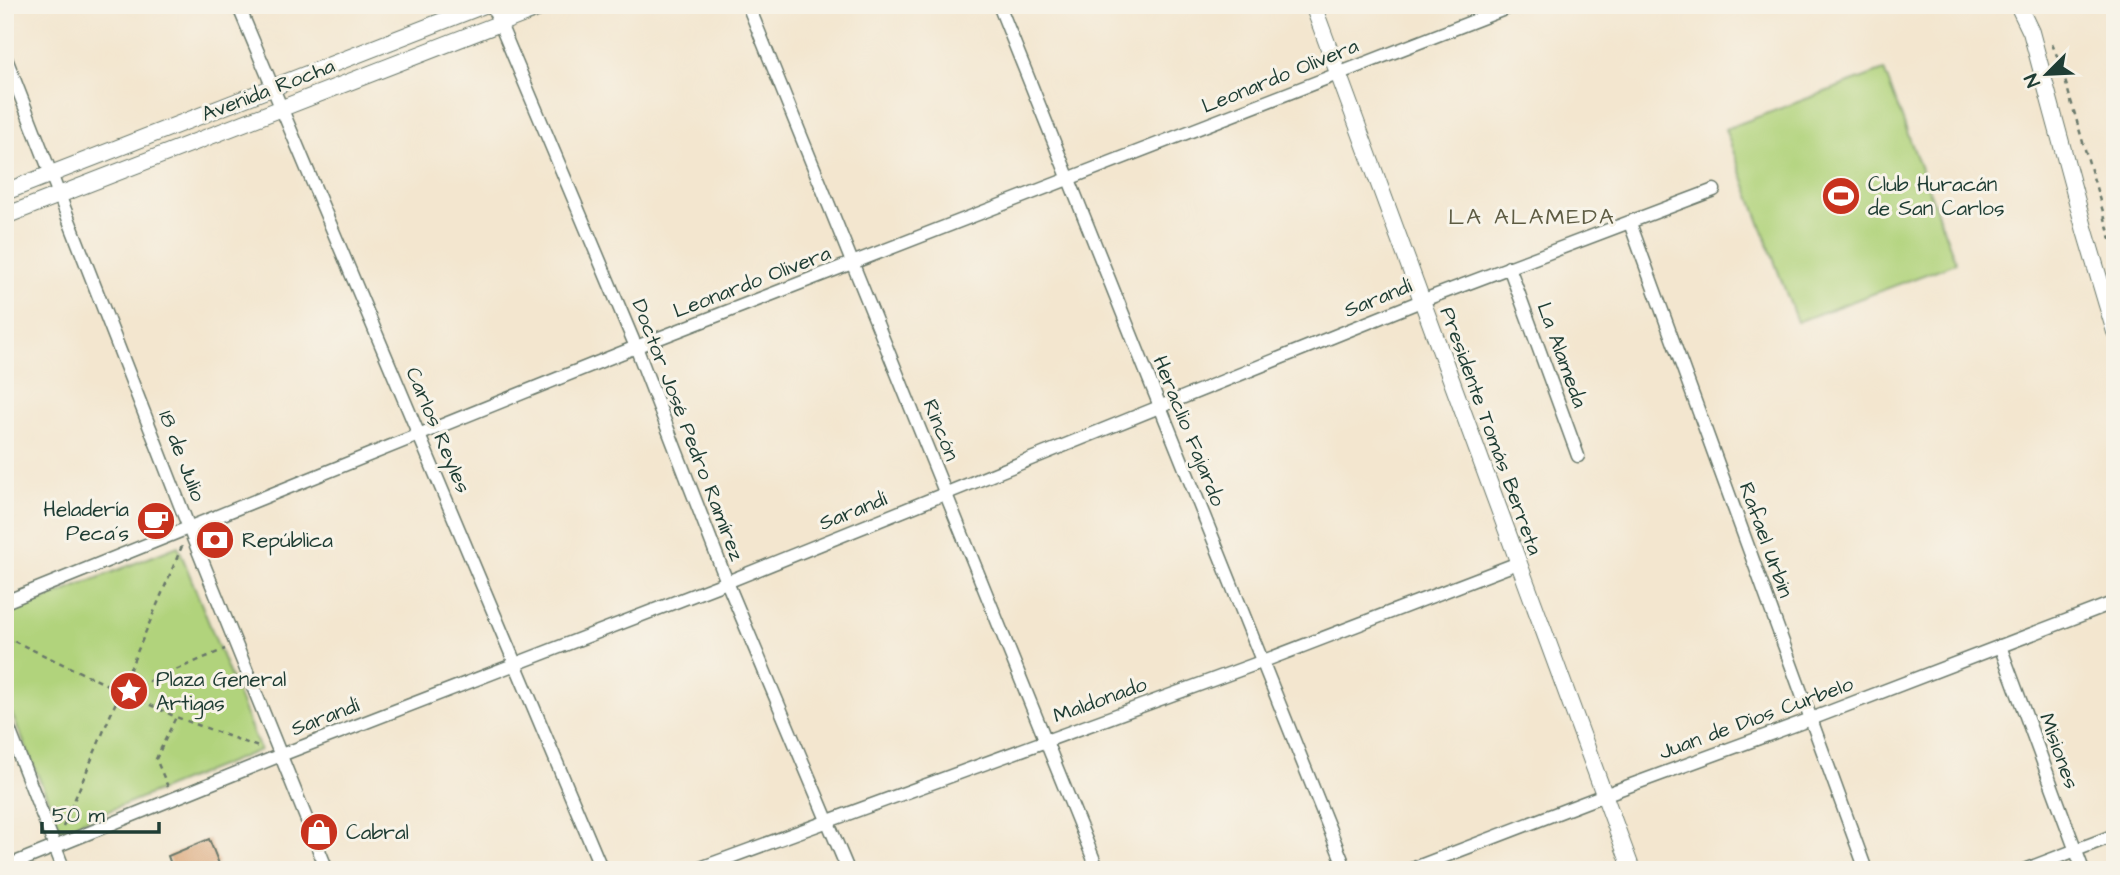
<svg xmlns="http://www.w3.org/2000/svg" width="2120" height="875" font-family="'Architects Daughter',sans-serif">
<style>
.green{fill:#b1d37c;stroke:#688858;stroke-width:2}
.building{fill:#d49560}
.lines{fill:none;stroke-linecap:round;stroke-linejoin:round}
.service-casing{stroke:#69786a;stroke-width:9}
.minor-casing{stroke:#69786a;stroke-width:15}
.tertiary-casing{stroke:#69786a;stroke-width:18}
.path{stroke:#69786a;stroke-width:2.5;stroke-dasharray:5 5;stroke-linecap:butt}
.service{stroke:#fff;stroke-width:6}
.minor{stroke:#fff;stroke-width:12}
.tertiary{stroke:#fff;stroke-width:16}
.labels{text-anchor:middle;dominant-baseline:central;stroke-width:6;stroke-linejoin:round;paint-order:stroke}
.street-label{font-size:21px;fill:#1f3d34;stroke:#f7f3e8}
.poi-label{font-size:21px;fill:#1f3d34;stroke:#f7f3e8;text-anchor:start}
.neighbourhood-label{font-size:23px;letter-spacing:2px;fill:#5e5c43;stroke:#f7f3e8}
</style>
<rect width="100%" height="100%" fill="#f7f3e8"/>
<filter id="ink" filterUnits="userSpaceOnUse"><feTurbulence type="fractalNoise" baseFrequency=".0143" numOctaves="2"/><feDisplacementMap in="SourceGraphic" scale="14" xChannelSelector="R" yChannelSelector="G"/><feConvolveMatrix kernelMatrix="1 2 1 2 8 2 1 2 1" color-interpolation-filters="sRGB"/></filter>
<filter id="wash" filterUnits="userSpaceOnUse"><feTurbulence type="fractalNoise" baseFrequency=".00686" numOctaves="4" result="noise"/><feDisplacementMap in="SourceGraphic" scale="28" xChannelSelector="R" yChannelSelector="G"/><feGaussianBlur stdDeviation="1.57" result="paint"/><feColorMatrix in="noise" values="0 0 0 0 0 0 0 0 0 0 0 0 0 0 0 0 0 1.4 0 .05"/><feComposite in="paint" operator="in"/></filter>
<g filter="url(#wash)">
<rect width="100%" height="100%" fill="#f3e6cf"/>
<g class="green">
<path d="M1884,70l72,193 -159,59 -72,-193z"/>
<path d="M178,546l82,204 -199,80 -56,-132v-83z"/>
</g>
<g id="blocks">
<path class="building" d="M209,839l10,25 -14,6h-32l-5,-14z"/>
</g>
</g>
<g filter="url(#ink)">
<use href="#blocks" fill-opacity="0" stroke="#69786a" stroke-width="2"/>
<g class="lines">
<g class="service-casing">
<path id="service" d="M1477,5l5,13"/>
</g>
<g class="minor-casing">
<g id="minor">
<path d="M238,5l364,865"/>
<path d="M492,5l144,342 91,235 121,288"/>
<path d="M748,5l350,865"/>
<path d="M999,5l347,865"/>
<path d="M5,56l184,472 138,342"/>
<path d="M1630,223l236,647"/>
<path d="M1509,267l69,189"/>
<path d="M5,602l631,-255 879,-342"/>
<path d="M2000,646l83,224"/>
<path d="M5,719l59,151"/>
<path d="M5,867l276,-112 446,-173 694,-281 293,-111"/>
<path d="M695,870l566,-208 257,-99"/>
<path d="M1409,870l195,-75 207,-76 304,-117"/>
<path d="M2024,870l91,-35"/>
</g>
</g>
<g class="tertiary-casing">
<g id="tertiary">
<path d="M1313,5l319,865"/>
<path d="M2018,5l13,27 54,199 30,101"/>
<path d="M5,192l479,-187"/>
<path d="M5,216l542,-211"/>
</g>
</g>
<g class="path">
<path d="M2052,44l8,19 55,190"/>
<path d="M5,637l171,80 85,31"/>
<path d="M121,693l104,-44"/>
<path d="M168,787l-12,-28 20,-42"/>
<path d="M63,827l119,-281"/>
</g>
<use href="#service" class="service"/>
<use href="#minor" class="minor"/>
<use href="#tertiary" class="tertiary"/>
</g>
</g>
<defs>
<g id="stadium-disc" transform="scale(2.0125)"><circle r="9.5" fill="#c8321e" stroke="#f7f3e8"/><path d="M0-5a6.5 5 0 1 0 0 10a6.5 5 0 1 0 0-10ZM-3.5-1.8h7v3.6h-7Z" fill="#fff"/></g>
<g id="cafe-disc" transform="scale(2.0125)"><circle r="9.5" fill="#c8321e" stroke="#f7f3e8"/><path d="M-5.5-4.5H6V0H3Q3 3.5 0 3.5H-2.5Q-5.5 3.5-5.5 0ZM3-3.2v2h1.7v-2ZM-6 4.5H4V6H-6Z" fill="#fff"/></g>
<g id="bank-disc" transform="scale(2.0125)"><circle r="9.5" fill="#c8321e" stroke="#f7f3e8"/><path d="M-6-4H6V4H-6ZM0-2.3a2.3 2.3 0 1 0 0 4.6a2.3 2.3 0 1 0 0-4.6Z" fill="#fff"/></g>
<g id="sight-disc" transform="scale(2.0125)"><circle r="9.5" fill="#c8321e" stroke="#f7f3e8"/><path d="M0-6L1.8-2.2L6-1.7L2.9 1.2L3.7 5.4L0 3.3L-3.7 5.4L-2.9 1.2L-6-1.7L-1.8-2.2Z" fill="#fff"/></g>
<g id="shop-disc" transform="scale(2.0125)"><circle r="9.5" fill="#c8321e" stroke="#f7f3e8"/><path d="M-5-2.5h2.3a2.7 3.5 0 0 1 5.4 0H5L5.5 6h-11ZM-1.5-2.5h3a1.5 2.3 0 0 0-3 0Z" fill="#fff"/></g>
</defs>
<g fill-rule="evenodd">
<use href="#stadium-disc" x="1841" y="196"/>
<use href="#cafe-disc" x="156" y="521"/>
<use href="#bank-disc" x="215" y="540"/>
<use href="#sight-disc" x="129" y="691"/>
<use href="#shop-disc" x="319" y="832"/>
</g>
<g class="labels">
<g class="street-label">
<text transform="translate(1280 76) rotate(-22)">Leonardo Olivera</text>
<text transform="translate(268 90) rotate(-21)">Avenida Rocha</text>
<text transform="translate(752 282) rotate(-21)">Leonardo Olivera</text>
<text transform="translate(1378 298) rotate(-22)">Sarandí</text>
<text transform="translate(1562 355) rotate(70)">La Alameda</text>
<text transform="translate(438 430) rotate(67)">Carlos Reyles</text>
<text transform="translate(688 430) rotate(69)">Doctor José Pedro Ramírez</text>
<text transform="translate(941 430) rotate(68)">Rincón</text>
<text transform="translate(1189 431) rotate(68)">Heraclio Fajardo</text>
<text transform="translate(1491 431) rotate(70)">Presidente Tomás Berreta</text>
<text transform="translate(182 456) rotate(69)">18 de Julio</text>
<text transform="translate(853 511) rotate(-22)">Sarandí</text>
<text transform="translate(1766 540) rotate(70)">Rafael Urbin</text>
<text transform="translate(1100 700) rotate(-20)">Maldonado</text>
<text transform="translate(325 717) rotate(-21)">Sarandí</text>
<text transform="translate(1756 718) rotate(-20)">Juan de Dios Curbelo</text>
<text transform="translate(2059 751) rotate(70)">Misiones</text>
</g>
<g class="poi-label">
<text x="1868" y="184">Club Huracán<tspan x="1868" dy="24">de San Carlos</tspan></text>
<text x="129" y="509" text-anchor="end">Heladería<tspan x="129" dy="24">Peca´s</tspan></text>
<text x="242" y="540">República</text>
<text x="156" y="679">Plaza General<tspan x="156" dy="24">Artigas</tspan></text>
<text x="346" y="832">Cabral</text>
</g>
<g class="neighbourhood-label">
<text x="1532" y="217">LA ALAMEDA</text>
</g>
</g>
<rect width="2120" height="875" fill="none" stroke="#f7f3e8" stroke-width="28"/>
<g transform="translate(2047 74) rotate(246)" stroke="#f7f3e8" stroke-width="5" paint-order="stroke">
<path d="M0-5L12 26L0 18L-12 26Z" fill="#1f3d34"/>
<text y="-10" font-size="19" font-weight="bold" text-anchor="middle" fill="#1f3d34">N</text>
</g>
<path d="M42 822v10h117v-10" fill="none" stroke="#1f3d34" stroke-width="3.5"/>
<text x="52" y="822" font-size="21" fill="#1f3d34" stroke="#f7f3e8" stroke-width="5" paint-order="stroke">50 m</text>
</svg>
